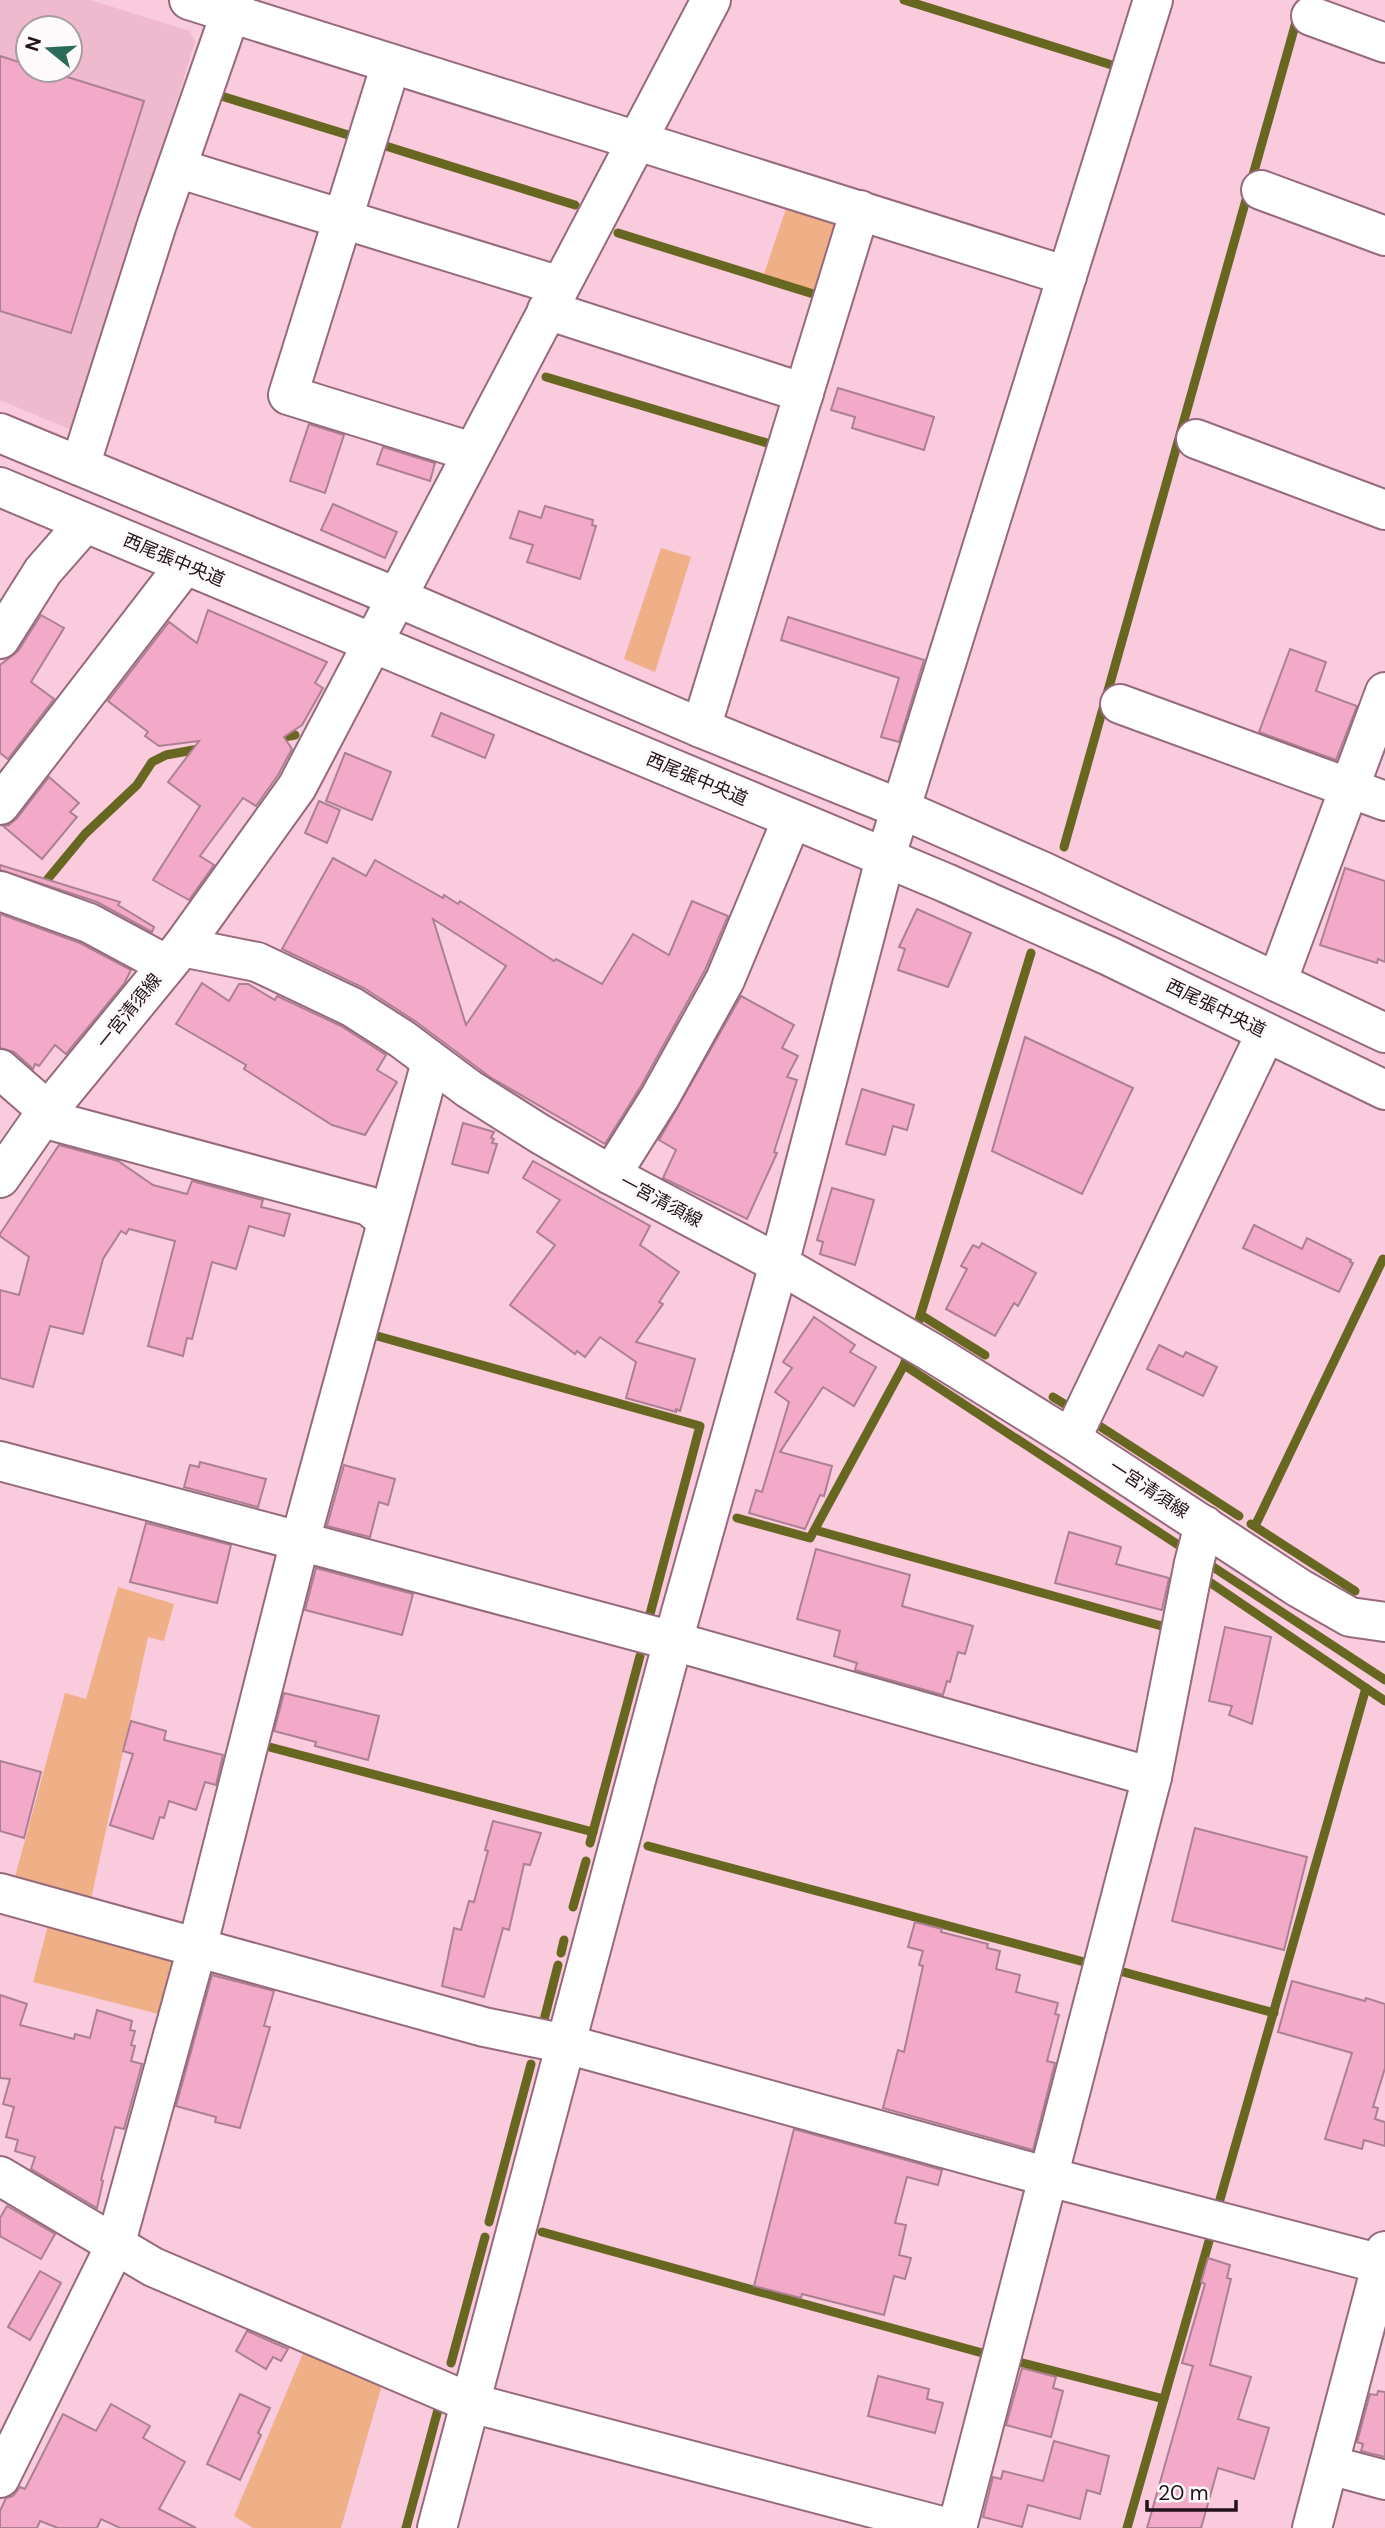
<svg xmlns="http://www.w3.org/2000/svg" width="1385" height="2528" font-family="'DM Sans','Noto Sans JP',sans-serif">
<style>
.built{fill:#efbace;fill-rule:evenodd}
.green{fill:#efaf87}
.lines{fill:none;stroke-linecap:round;stroke-linejoin:round}
.stream{stroke:#686721;stroke-width:9}
.building{fill:#f2aac8;stroke:#ac8092;stroke-width:2;fill-rule:evenodd}
.minor-casing{stroke:#956a7c;stroke-width:42}
.major-casing{stroke:#956a7c;stroke-width:42}
.minor{stroke:#fff;stroke-width:38}
.major{stroke:#fff;stroke-width:38}
.labels{text-anchor:middle;dominant-baseline:central;stroke-width:6;stroke-linejoin:round;paint-order:stroke}
.street-label{font-size:18px;fill:#221219;stroke:#fef9fb}
</style>
<rect width="100%" height="100%" fill="#facadd"/>
<path class="built" d="M0,0h90l100,31 5,11 -121,389 -74,-31zM28,28h42v42h-42z"/>
<g class="green">
<path d="M790,197l56,16 -25,80 -57,-19z"/>
<path d="M661,548l30,9 -36,115 -31,-13z"/>
<path d="M118,1587l56,17 -10,37 -16,-4 -59,271 -77,-20 53,-195 21,6z"/>
<path d="M50,1918l128,38 -15,59 -130,-33z"/>
<path d="M307,2344l78,30 -44,154h-88l-19,-12z"/>
</g>
<g class="lines">
<g class="stream">
<path d="M904,0l211,66"/>
<path d="M216,99l2,-4 140,43"/>
<path d="M376,143l199,62"/>
<path d="M618,233l205,64"/>
<path d="M546,377l231,69"/>
<path d="M273,739l22,-4"/>
<path d="M1064,847l234,-832"/>
<path d="M37,892l48,-58 52,-49 15,-23 14,-7 38,-7"/>
<path d="M921,1315l64,40"/>
<path d="M372,1329l-2,5 330,92 -50,188"/>
<path d="M915,1333l116,-380"/>
<path d="M909,1350l-5,15 282,185"/>
<path d="M1053,1397l13,8"/>
<path d="M1101,1427l138,89"/>
<path d="M737,1518l73,20 94,-173"/>
<path d="M1251,1524l104,67"/>
<path d="M1255,1526l128,-267"/>
<path d="M815,1530l354,98"/>
<path d="M1204,1561l181,119"/>
<path d="M1205,1579l180,122"/>
<path d="M258,1744l335,88"/>
<path d="M590,1843l50,-187"/>
<path d="M648,1846l440,117 2,-6"/>
<path d="M573,1907l13,-46"/>
<path d="M561,1953l3,-13"/>
<path d="M1116,1970l158,43"/>
<path d="M544,2020l14,-55"/>
<path d="M1217,2210l149,-522"/>
<path d="M489,2222l42,-158"/>
<path d="M542,2232l444,122"/>
<path d="M1011,2360l153,39"/>
<path d="M451,2363l34,-126"/>
<path d="M406,2528l33,-122"/>
<path d="M1127,2528l84,-294"/>
</g>
</g>
<g class="building">
<path d="M0,56l28,9v5h17l99,31 -73,232 -71,-22z"/>
<path d="M838,388l96,29 -10,33 -72,-22 3,-11 -24,-7z"/>
<path d="M309,424l35,11 -19,58 -35,-12z"/>
<path d="M383,447l52,16 -5,18 -53,-17z"/>
<path d="M333,504l64,28 -12,26 -64,-28z"/>
<path d="M545,506l48,14 -1,5 4,1 -16,53 -53,-17 6,-17 -23,-7 9,-27 22,7z"/>
<path d="M208,610l119,52 -12,21 8,5 -21,37 -18,12 8,12 -14,26 -22,31 -13,-8 -43,58 14,9 -25,35 -36,-20 47,-74 -32,-24 31,-41 -40,5 -14,-10 3,-4 -40,-31 61,-79 28,21z"/>
<path d="M41,615l23,13 -33,54 23,17 -46,60 -8,-6v-88l18,-14z"/>
<path d="M788,617l136,43 -25,82 -18,-5 18,-59 -118,-38z"/>
<path d="M1290,649l36,13 -10,29 41,15 -21,54 -77,-28z"/>
<path d="M441,713l53,22 -9,23 -53,-22z"/>
<path d="M345,753l46,19 -19,48 -46,-19z"/>
<path d="M49,777l30,26 -9,9 7,5 -35,42 -39,-33 6,-1 8,-7z"/>
<path d="M319,801l21,9 -13,33 -22,-10z"/>
<path d="M333,858l33,18 9,-16 68,38 1,-3 14,9 2,-3 94,60 2,-2 46,25 31,-50 36,21 23,-54 36,15 -23,54 -64,116 -36,58 -115,-67 -75,-56 -51,-33 -82,-39zM433,919l73,47 -40,59z"/>
<path d="M0,865l120,37 -2,3 36,22 -2,5 -55,-30 -97,-32z"/>
<path d="M1345,868l40,13v81l-7,-3 -1,4 -57,-18z"/>
<path d="M917,909l54,24 -23,54 -50,-17 7,-21 -6,-2z"/>
<path d="M0,914l80,29 51,27 -7,14 -58,70 -11,-9 -16,21 -4,-2 -2,5 -19,-17 -14,-4z"/>
<path d="M202,983l27,18 10,-17h9l27,16 2,-4 64,30 45,29 -9,15 20,12 -32,53 -33,-10 -88,-56 2,-4 -70,-41z"/>
<path d="M741,996l53,29 -12,23 16,8 -11,21 10,3 -23,72 3,1 -30,66 -84,-41 13,-28 -17,-10z"/>
<path d="M1025,1037l108,51 -51,106 -90,-43z"/>
<path d="M862,1089l52,16 -7,25 -14,-4 -8,29 -39,-11z"/>
<path d="M463,1123l31,9 -3,6 3,1 -2,4 5,1 -9,29 -36,-9z"/>
<path d="M59,1145l59,16 35,24 34,9 5,-13 71,19 -2,7 29,7 -6,22 -35,-10 -13,43 -24,-7 -20,77 -5,-1 -4,18 -35,-10 27,-105 -46,-12 -3,5 -5,-3 -18,28 -20,75 -33,-8 -17,61 -33,-9v-88l19,5 10,-38 -29,-21v-2z"/>
<path d="M533,1161l117,65 -10,19 39,27 -20,30 4,2 -27,38 59,17 -15,52 -4,-2v3l-50,-14 10,-36 -36,-25 -15,20 -8,-6 -2,3 -65,-49 45,-60 -18,-13 23,-32 -37,-22z"/>
<path d="M832,1188l42,12 -19,65 -35,-11 3,-12 -6,-2z"/>
<path d="M1254,1225l48,24 5,-11 44,22 -1,2 3,1 -14,29 -96,-44z"/>
<path d="M982,1243l54,30 -18,33 -4,-3 -19,33 -49,-27 21,-40 -6,-3 12,-21 6,3z"/>
<path d="M814,1317l41,28 -5,7 26,15 -22,39 -31,-19 -43,65 52,14 -8,30 -4,-1 -15,34 -56,-16 7,-23 6,2 27,-90 -14,-10 17,-24 -9,-6z"/>
<path d="M1159,1345l24,12 3,-5 31,15 -14,29 -56,-27z"/>
<path d="M200,1462l66,17 -8,28 -74,-20 6,-22 9,2z"/>
<path d="M344,1465l51,14 -7,26 -9,-3 -9,35 -43,-11z"/>
<path d="M146,1523l85,22 -14,58 -87,-21z"/>
<path d="M1069,1532l52,15 -5,17 53,14 -7,32 -107,-27z"/>
<path d="M816,1549l94,26 -8,31 71,20 -8,28 -7,-2 -8,30 -3,-1 -4,14 -88,-25 2,-7 -23,-7 6,-25 -43,-12z"/>
<path d="M316,1568l97,26 -11,41 -97,-25z"/>
<path d="M1225,1627l46,10 -19,87 -23,-9 3,-9 -23,-5z"/>
<path d="M284,1693l95,23 -11,44 -53,-14 1,-4 -42,-11z"/>
<path d="M131,1721l35,10 -2,9 59,15 -7,30 -11,-3 -9,28 -27,-9 -5,17 -4,-1 -7,22 -43,-14 23,-71 -10,-3z"/>
<path d="M0,1761l41,11 -17,66 -24,-7z"/>
<path d="M493,1821l48,12 -11,32 -6,-1 -15,66 -6,-2 -19,69 -42,-11 12,-58 7,2 8,-29 5,1 14,-51 -3,-1z"/>
<path d="M1195,1828l112,29 -23,93 -112,-29z"/>
<path d="M915,1922l27,7 -1,3 47,12 -1,4 13,3 -4,18 24,6 -4,17 42,11 -3,11 4,1 -12,46 8,2 -22,87 -150,-42 15,-58 6,2 19,-86 -4,-1 4,-14 -15,-4z"/>
<path d="M212,1975l62,16 -10,35 6,1 -30,101 -25,-6 1,-5 -40,-11z"/>
<path d="M1292,1981l73,20 1,-3 19,6v64l-12,39 5,1 -3,11 10,3v24l-21,-6 -2,9 -37,-10 27,-86 -74,-21z"/>
<path d="M0,1995l27,9 -7,21 54,14 1,-5 15,4 7,-28 35,11 -2,9 5,1 -4,14 4,1 -4,15 11,3 -18,65 -9,-2 -14,53 2,1 -6,27 -66,-39 4,-12 -20,-6 3,-11 -12,-3 8,-30 -11,-3 7,-25 -10,-1z"/>
<path d="M794,2129l148,41 -4,15 -31,-8 -12,46 11,2 -7,30 12,3 -6,21 -11,-3 -10,39 -82,-21 -1,4 -47,-12z"/>
<path d="M7,2206l48,28 -14,25 -41,-23v-18z"/>
<path d="M1208,2258l22,7 -3,13 4,1 -21,86 41,12 -13,42 31,9 -15,51 -36,-11 -17,60h-54l46,-162 -11,-3 23,-79 -4,-2z"/>
<path d="M40,2271l21,12 -31,57 -22,-13z"/>
<path d="M247,2331l41,18 -7,12 -8,-4 -7,12 -30,-18z"/>
<path d="M1022,2368l34,9 -3,11 10,3 -12,46 -45,-12z"/>
<path d="M878,2376l51,13 -2,10 16,4 -8,30 -67,-17z"/>
<path d="M1378,2391l7,1v65l-24,-6 2,-7 -6,-2 13,-48 7,1z"/>
<path d="M240,2394l30,14 -12,25 3,2 -21,45 -33,-16z"/>
<path d="M111,2404l39,22 -7,12 42,24 -26,47 37,19h-76l-19,-9 -4,9h-39l-18,-7 -3,7h-37v-17l6,-13 7,-2 7,-9 5,2 38,-75 33,17z"/>
<path d="M1054,2441l55,15 -9,38 -13,-4 -7,29 -52,-14 -6,22 -39,-10 10,-40 8,2 2,-8 40,10z"/>
</g>
<g class="lines">
<g class="minor-casing">
<g id="minor">
<path d="M189,0l878,276"/>
<path d="M1311,16l74,27"/>
<path d="M391,64l-103,331 184,57"/>
<path d="M177,168l383,118"/>
<path d="M1261,190l124,46"/>
<path d="M547,310l257,83"/>
<path d="M1196,439l189,71"/>
<path d="M80,466l77,-242 78,-224"/>
<path d="M0,639l43,-68 42,-48"/>
<path d="M1120,704l265,97"/>
<path d="M701,728l159,-518"/>
<path d="M0,805l185,-240"/>
<path d="M0,891l89,32 78,42"/>
<path d="M182,947l115,-160 414,-787"/>
<path d="M1277,982l108,-290"/>
<path d="M0,1069l48,42"/>
<path d="M42,1118l327,88 17,14"/>
<path d="M611,1175l49,-78 65,-117 67,-161"/>
<path d="M1071,1439l195,-406"/>
<path d="M0,1461l673,180 479,136"/>
<path d="M0,1893l484,134 82,17 483,133 336,88"/>
<path d="M0,2176l153,91 318,136 478,125"/>
<path d="M1329,2465l56,15"/>
<path d="M0,2478l115,-232 82,-298 103,-407 131,-479"/>
<path d="M437,2528l236,-887 106,-377 106,-405 268,-859"/>
<path d="M957,2528l195,-751 42,-214 10,-38"/>
<path d="M1312,2528l73,-277"/>
</g>
</g>
<g class="major-casing">
<g id="major">
<path d="M0,433l396,164 305,131 200,81 143,63 341,161"/>
<path d="M0,487l946,396 163,73 276,134"/>
<path d="M0,1178l42,-60 140,-171 75,15 95,45 50,32 67,50 71,45 71,41 168,89 152,88 140,87 228,149 51,29 35,5"/>
</g>
</g>
<use href="#minor" class="minor"/>
<use href="#major" class="major"/>
</g>
<g class="labels">
<g class="street-label">
<text transform="translate(174 560) rotate(23)">西尾張中央道</text>
<text transform="translate(697 779) rotate(23)">西尾張中央道</text>
<text transform="translate(1216 1008) rotate(26)">西尾張中央道</text>
<text transform="translate(129 1011) rotate(-51)">一宮清須線</text>
<text transform="translate(661 1201) rotate(28)">一宮清須線</text>
<text transform="translate(1149 1489) rotate(33)">一宮清須線</text>
</g>
</g>
<g transform="translate(49 49) rotate(288)"><circle r="33" fill="#fef9fb" stroke="#a69da1" stroke-width="2"/>
<path d="M0-5L12 26L0 18L-12 26Z" fill="#2a6b5a"/>
<text y="-10" font-size="19" font-weight="bold" text-anchor="middle" fill="#221219">N</text>
</g>
<path d="M1147 2500v10h89v-10" fill="none" stroke="#221219" stroke-width="3.5"/>
<text x="1158" y="2500" font-size="21" fill="#221219" stroke="#fef9fb" stroke-width="5" paint-order="stroke">20 m</text>
</svg>
